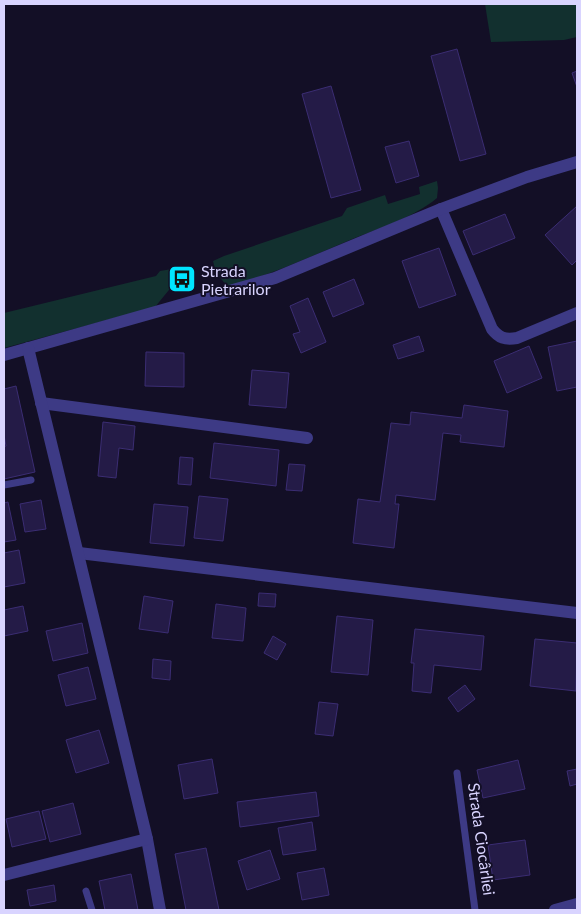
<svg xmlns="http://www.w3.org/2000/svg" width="581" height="914" font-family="Lato,sans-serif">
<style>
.green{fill:#12302f}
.building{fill:#241b47;stroke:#3b2d73}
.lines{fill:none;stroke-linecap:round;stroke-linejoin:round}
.service{stroke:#3d3a85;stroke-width:7}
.minor{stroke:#3d3a85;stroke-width:12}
.labels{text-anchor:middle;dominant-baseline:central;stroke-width:4;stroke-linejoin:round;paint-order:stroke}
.poi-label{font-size:16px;fill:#d9d4ff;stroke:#130f26;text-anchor:start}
.street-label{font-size:16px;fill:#d9d4ff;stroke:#130f26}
</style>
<rect width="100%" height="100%" fill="#130f26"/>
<g class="green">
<path d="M485,4h92v33l-13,3 -73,2z"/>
<path d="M437,181l1,7 -1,10c-24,20 -58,30 -87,42 -40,17 -80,35 -122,47l-12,-14 -3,-12 11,-5 118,-40 5,-8 38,-13 3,9 32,-10 -1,-7z"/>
<path d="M178,268l-5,17 -18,22 -151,41v-35l152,-37 4,-5z"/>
</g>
<g class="building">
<path d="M457,49l29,105 -26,7 -29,-105z"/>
<path d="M577,71v16l-5,-14z"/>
<path d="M331,86l30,104 -30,8 -29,-104z"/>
<path d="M409,141l10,35 -23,7 -11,-36z"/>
<path d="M577,206v54l-5,5 -27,-30z"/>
<path d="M505,214l10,24 -42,17 -10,-24z"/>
<path d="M439,248l17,47 -37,13 -17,-47z"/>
<path d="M354,279l10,25 -31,13 -10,-25z"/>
<path d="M308,298l18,44 -25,11 -8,-19 7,-2 -10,-26z"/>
<path d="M419,336l5,15 -26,8 -5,-14z"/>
<path d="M577,341v46l-20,4 -9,-44z"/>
<path d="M529,346l13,32 -35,15 -13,-32z"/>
<path d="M146,352l38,1v34l-39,-1z"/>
<path d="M252,370l37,3 -3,35 -37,-3z"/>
<path d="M16,386l19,86 -31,7v-32l2,-1 -2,-11v-46z"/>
<path d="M464,405l44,6 -4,36 -44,-5 1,-7 -18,-2 -8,67 -39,-5 -1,9h4l-5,44 -41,-5 5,-44 22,3 11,-79 19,2 1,-13 51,6z"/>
<path d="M103,422l32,4 -2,24 -14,-2 -3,30 -18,-2z"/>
<path d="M214,443l65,7 -3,36 -66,-8z"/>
<path d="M180,457l13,1 -2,27 -13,-1z"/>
<path d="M289,464l16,1 -3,26 -16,-1z"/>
<path d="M199,496l29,3 -5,42 -29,-3z"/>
<path d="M41,500l5,29 -21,3 -5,-28z"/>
<path d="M8,502l8,38 -12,2v-39z"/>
<path d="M154,504l34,3 -4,39 -34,-3z"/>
<path d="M19,550l6,33 -21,4v-34z"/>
<path d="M259,593l17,1 -1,13 -17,-1z"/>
<path d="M144,596l29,5 -5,32 -29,-4z"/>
<path d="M216,604l30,4 -3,33 -31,-3z"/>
<path d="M23,606l5,25 -24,5v-26z"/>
<path d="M337,616l36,4 -5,55 -37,-3z"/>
<path d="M82,623l6,30 -35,8 -7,-30z"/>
<path d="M415,629l69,7 -3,34 -47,-5 -3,28 -19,-2 2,-28h-3z"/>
<path d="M273,636l13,8 -9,16 -13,-7z"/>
<path d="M535,639l42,4 -1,48 -46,-5z"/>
<path d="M153,659l18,2 -1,19 -18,-2z"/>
<path d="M88,667l8,32 -30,7 -8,-31z"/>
<path d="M465,685l10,14 -17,13 -10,-14z"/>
<path d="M319,702l19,2 -5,32 -18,-2z"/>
<path d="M99,730l10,33 -33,10 -10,-33z"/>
<path d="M212,759l6,34 -34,6 -6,-34z"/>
<path d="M518,760l7,29 -42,9 -6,-28z"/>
<path d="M577,769v15l-7,2 -3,-15z"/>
<path d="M316,792l3,24 -79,11 -3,-25z"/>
<path d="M73,803l8,31 -31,8 -8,-31z"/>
<path d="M39,811l7,28 -34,8 -6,-28z"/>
<path d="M312,822l4,28 -33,5 -5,-27z"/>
<path d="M525,840l5,35 -37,5 -5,-35z"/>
<path d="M206,848l13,62h-33l-11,-56z"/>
<path d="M270,850l10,29 -33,11 -9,-29z"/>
<path d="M324,868l5,27 -27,5 -5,-27z"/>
<path d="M131,874l7,36h-33l-6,-29z"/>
<path d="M54,885l2,16 -26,5 -3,-16z"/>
</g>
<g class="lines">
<g class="service">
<path d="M4,485l27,-5"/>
<path d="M457,773l18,137"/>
<path d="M86,891l6,19"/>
</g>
<g class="minor">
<path d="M441,209l51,120c7,9 13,11 25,9l60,-25"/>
<path d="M4,355l271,-77 166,-69 86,-32 50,-15"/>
<path d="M41,403l266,35"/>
<path d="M79,553l498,60"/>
<path d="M147,839l13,71"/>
<path d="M4,875l143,-36 -119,-491"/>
<path d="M555,910l22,-6"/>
</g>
</g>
<defs>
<g id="bus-square" transform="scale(1.4375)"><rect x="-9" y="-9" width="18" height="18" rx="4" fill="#00e5ff" stroke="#130f26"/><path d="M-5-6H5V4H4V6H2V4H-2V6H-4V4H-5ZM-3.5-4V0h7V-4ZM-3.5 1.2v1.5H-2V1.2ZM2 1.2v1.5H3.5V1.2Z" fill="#111"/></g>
</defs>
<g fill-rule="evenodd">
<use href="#bus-square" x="182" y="279"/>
</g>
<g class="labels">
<g class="poi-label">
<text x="201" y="270">Strada<tspan x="201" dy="18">Pietrarilor</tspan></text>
</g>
<g class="street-label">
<text transform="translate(482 839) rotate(82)">Strada Ciocârliei</text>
</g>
</g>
<rect width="581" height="914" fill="none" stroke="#d9d4ff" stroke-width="10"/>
</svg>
